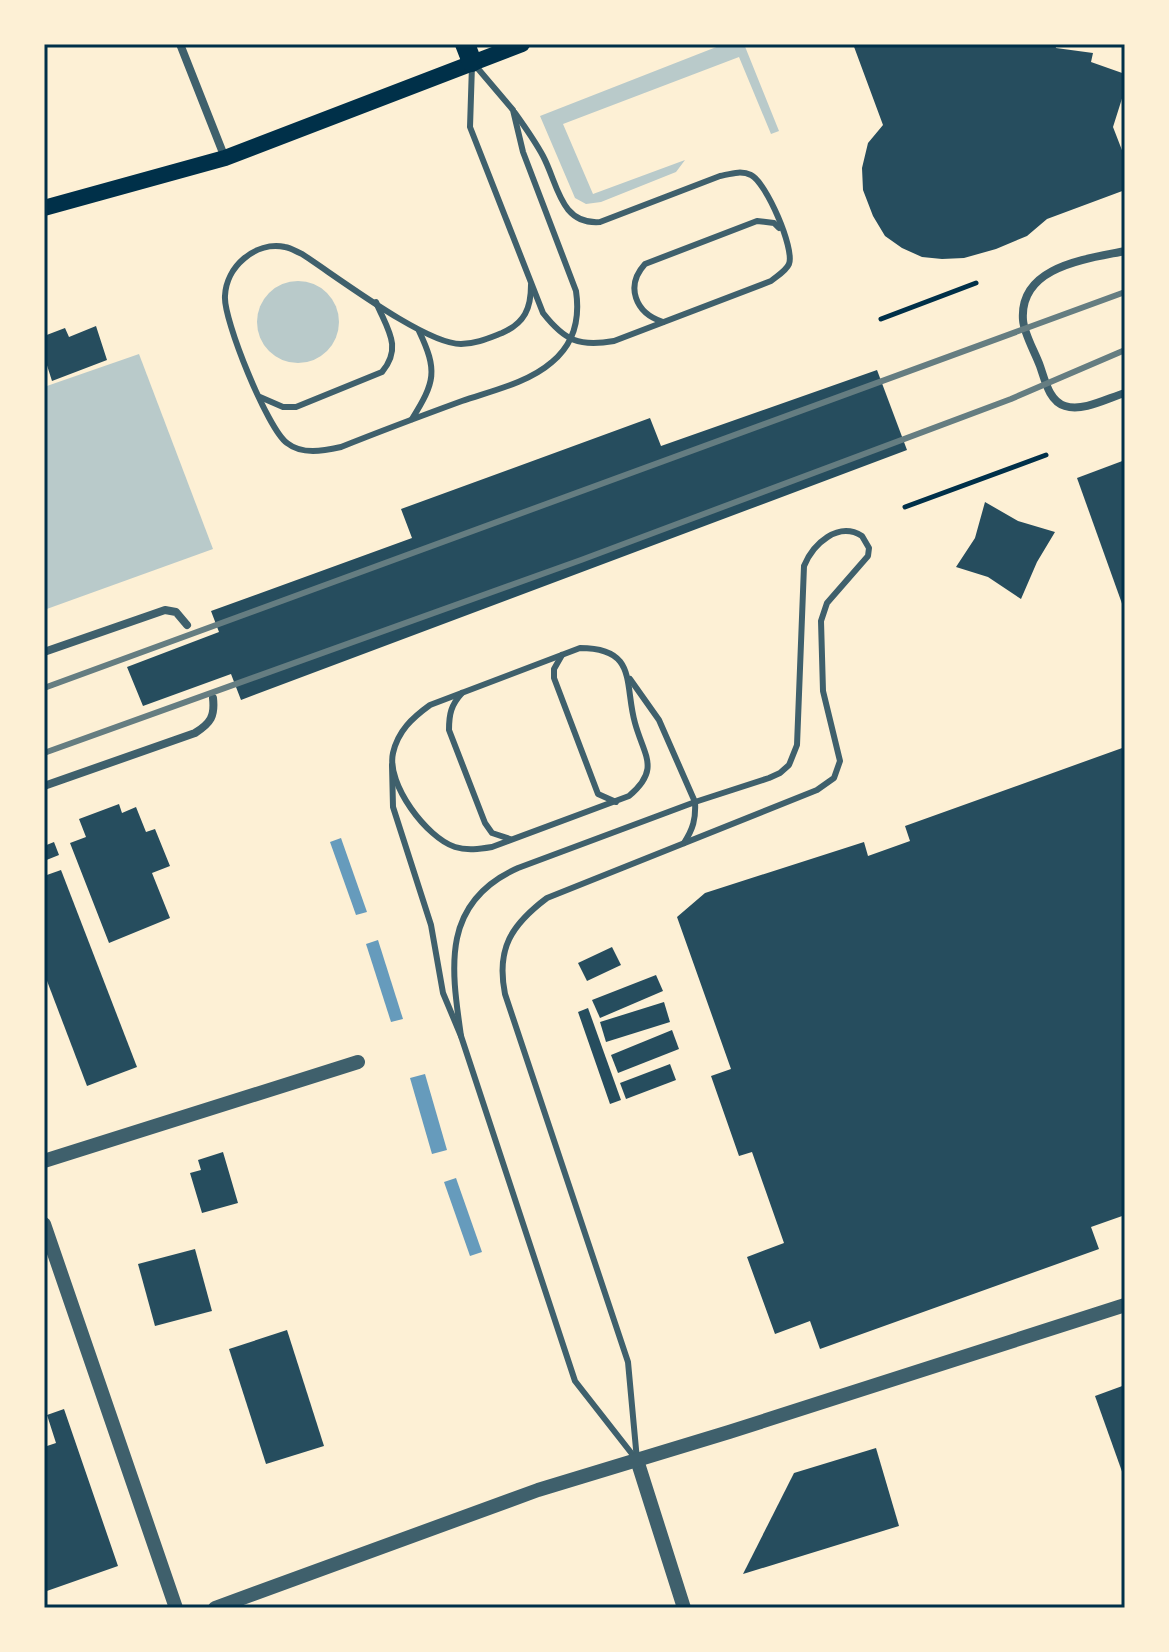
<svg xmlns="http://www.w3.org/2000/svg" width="1169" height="1652" font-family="Figtree,sans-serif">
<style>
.green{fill:#b9caca}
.water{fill:#669bbc}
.building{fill:#264d5e}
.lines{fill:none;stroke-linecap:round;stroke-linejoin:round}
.path{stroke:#003049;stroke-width:5}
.service{stroke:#3f606c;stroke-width:6}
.minor{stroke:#3f606c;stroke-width:8}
.tertiary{stroke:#3f606c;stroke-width:14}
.secondary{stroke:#003049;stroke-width:16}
.primary{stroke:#003049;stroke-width:20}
.rail{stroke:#657d81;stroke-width:6}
.neatline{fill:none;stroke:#003049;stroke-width:3}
</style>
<rect width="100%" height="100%" fill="#fdf0d5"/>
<g class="green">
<path d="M724,44h20l35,87 -8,3 -32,-77 -176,67 30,70 92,-34 -9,12 -75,30 -15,2 -11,-6 -35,-82z"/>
<circle cx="298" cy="322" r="41"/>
<path d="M139,354l74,195 -169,61v-223z"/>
</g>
<g class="water">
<path d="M341,838l26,74 -11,3 -26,-73z"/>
<path d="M378,940l25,79 -12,3 -25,-78z"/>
<path d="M425,1074l22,76 -15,4 -22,-76z"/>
<path d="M456,1178l26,74 -12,4 -26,-74z"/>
</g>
<g class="building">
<path d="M853,44h202l1,4 37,5 -2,9 34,12v15l-12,38 12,31v32l-78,29 -20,17 -31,13 -32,9 -22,1 -20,-2 -20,-9 -17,-12 -12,-20 -10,-26 -1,-22 6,-25 15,-18z"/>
<path d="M96,326l11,34 -55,21 -8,-25v-20l21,-8 4,9z"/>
<path d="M877,370l30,80 -666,250 -10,-26 -88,32 -16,-39 92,-35 -8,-21 201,-73 -11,-29 249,-91 11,28z"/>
<path d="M1125,460v152l-48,-134z"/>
<path d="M985,502l33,19 37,11 -18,30 -16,37 -33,-22 -32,-10 19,-29z"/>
<path d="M1125,747v468l-34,12 8,22 -279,100 -10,-28 -35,13 -28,-77 37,-14 -32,-91 -13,4 -28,-80 20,-7 -54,-152 28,-24 159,-51 4,14 42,-15 -5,-15z"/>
<path d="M119,804l3,9 14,-6 10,25 9,-3 15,37 -18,7 18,45 -61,25 -39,-100 16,-6 -7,-18z"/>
<path d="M54,842l5,13 -15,6v-15z"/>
<path d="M61,870l76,197 -50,19 -43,-113v-97z"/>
<path d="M612,947l9,18 -34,16 -9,-18z"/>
<path d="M656,975l7,16 -63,27 -8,-18z"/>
<path d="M664,1002l6,20 -64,20 -6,-20z"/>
<path d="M588,1008l33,92 -11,4 -32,-92z"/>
<path d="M672,1030l7,19 -61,24 -7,-18z"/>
<path d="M670,1064l6,16 -50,19 -6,-16z"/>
<path d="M223,1152l15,51 -36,10 -12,-40 11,-3 -3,-10z"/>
<path d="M195,1249l17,62 -57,15 -17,-62z"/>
<path d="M287,1330l37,116 -58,18 -37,-115z"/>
<path d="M1125,1385v95l-30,-84z"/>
<path d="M64,1409l54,157 -74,26v-145l12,-4 -9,-28z"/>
<path d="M876,1448l23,78 -156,48 51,-101z"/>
</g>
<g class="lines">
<g class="path">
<path d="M881,319l95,-36"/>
<path d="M905,507l141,-52"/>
</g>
<g class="service">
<path d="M474,64l39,46 10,42 53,139c4,27 -1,52 -24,71 -24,21 -61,29 -90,39 -41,15 -81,30 -121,46 -18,4 -39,8 -54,-4 -19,-13 -64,-124 -62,-147 1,-29 30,-55 60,-49 6,1 12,5 17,7 34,22 123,90 159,90 15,0 28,-6 41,-11 23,-10 29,-25 29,-48"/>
<path d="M472,65l-2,62 73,186c22,28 36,34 71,28l157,-60c6,-5 15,-10 18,-17 6,-15 -23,-82 -38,-89 -10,-5 -21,-1 -31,1l-120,46c-40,3 -42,-38 -57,-66 -8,-15 -18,-29 -28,-43"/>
<path d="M663,322c-28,-9 -38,-36 -18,-58l112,-43 17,2 5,5"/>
<path d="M260,397l23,10h13l86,-35c21,-25 5,-43 -6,-70"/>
<path d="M412,419c23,-37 26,-48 7,-88"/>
<path d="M580,648c58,0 44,36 55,75 9,33 26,46 -6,73l-137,51c-12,2 -25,4 -37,0 -28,-9 -69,-63 -62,-94 5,-22 19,-35 37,-48z"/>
<path d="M562,655l-8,14v9l44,116 18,8"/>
<path d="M630,679l29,41 36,82c1,17 -2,27 -11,41"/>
<path d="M462,693c-11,12 -13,21 -13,37l36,93 7,10 18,6"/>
<path d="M392,765l1,42 38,118 12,68 18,43 114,345 61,78"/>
<path d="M461,1036c-10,-69 -20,-134 57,-168l177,-66 74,-24 11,-5 9,-8 8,-20 7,-179c9,-22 34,-45 58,-30l7,12 -1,8 -41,47 -6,18 2,70 17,70 -6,17 -17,12 -270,108c-36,27 -51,51 -42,96l123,368 9,98"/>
</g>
<g class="minor">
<path d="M180,44l45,114"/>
<path d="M1125,251c-38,8 -106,15 -102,69 1,14 12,32 17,46 5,14 9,35 25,40 18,6 43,-8 60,-13"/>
<path d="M44,652l121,-42 11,2 11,13"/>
<path d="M44,786l151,-53c16,-10 20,-17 18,-35"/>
</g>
<g class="tertiary">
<path d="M44,1161l314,-99"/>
<path d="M44,1224l132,384"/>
<path d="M637,1460l47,148"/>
<path d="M215,1608l323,-118 191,-58 396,-127"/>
</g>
<path class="secondary" d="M44,208l181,-50 297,-114"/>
<path class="primary" d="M465,44l7,18"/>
<g class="rail">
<path d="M44,688l1081,-396"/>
<path d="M44,753l537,-193 430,-161 114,-49"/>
</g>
</g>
<rect width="1169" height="1652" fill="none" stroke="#fdf0d5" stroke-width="92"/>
<rect x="46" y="46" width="1077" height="1560" class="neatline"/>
</svg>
